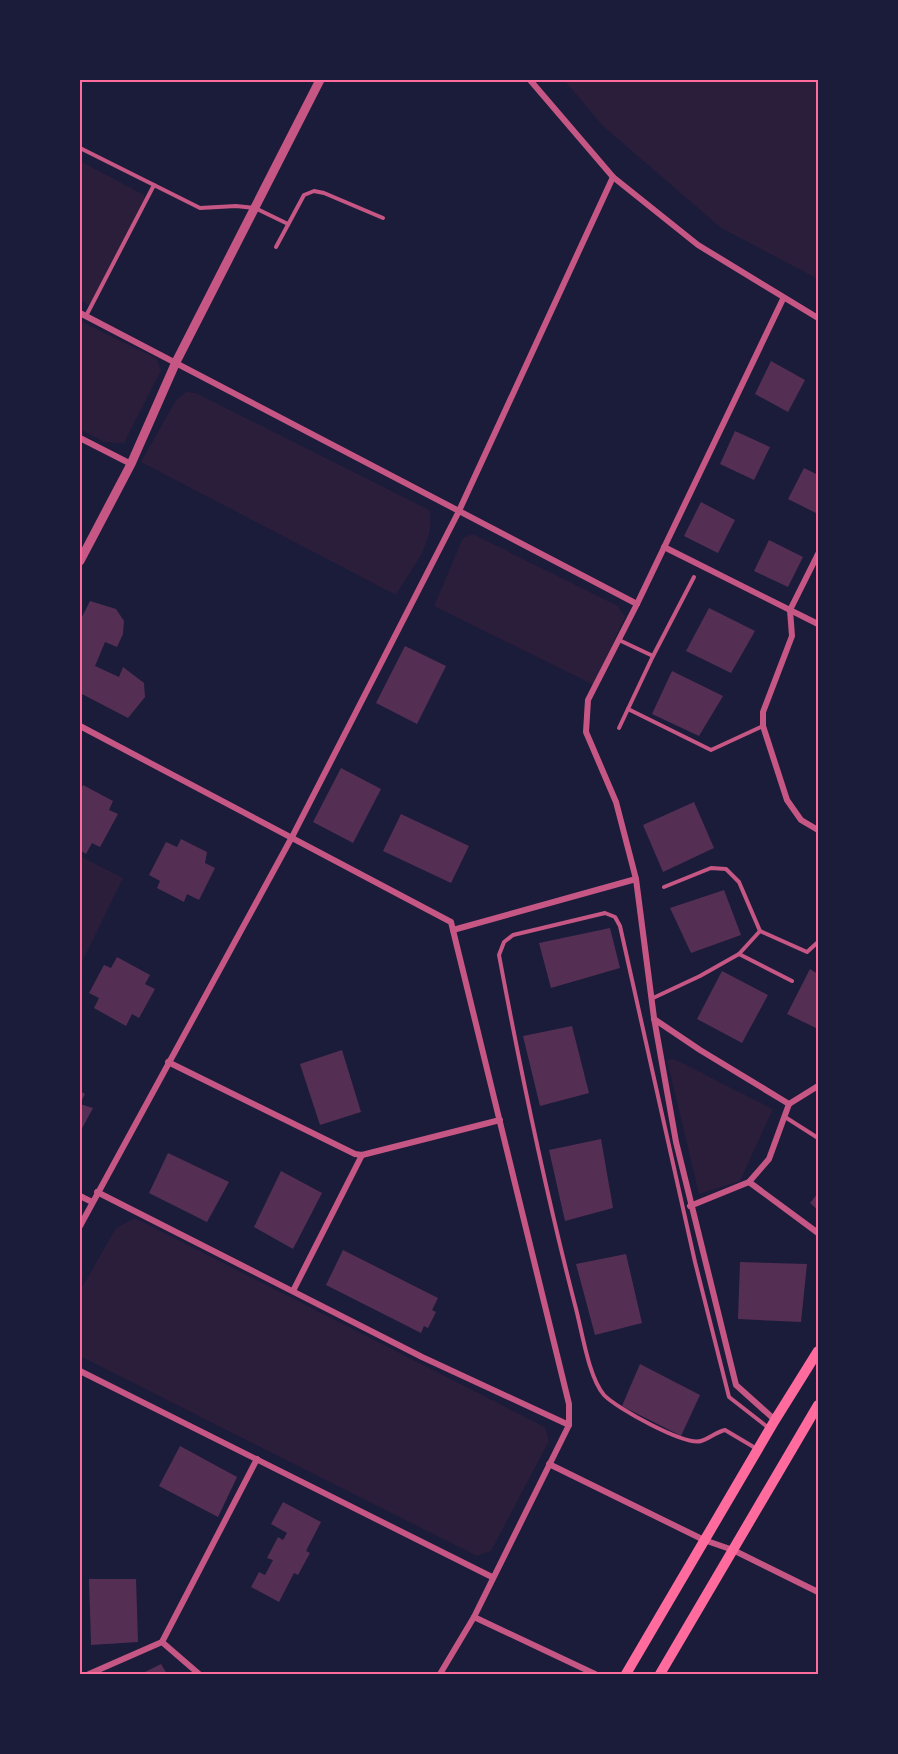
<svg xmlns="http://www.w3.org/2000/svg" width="898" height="1754" font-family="Raleway,sans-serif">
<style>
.green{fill:#2a1e3b}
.building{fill:#542f53}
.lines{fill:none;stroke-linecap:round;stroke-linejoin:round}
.service{stroke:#c65784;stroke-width:4}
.minor{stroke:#c65784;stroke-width:6}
.tertiary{stroke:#c65784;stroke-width:9}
.secondary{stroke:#ff6b9d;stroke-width:10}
.neatline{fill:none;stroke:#ff6b9d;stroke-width:2}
</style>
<rect width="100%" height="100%" fill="#1b1b3a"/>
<g class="green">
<path d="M564,80h254v199l-97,-51 -118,-102z"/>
<path d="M80,161l64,34 1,6 -54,105 -11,-6z"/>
<path d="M80,321l76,37 5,12 -37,73 -20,-1 -24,-13z"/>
<path d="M186,392l10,1 233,117c8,31 -18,59 -33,85l-255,-133 35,-62z"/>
<path d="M473,534l145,72 7,11 -31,68 -160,-79 29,-68z"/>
<path d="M80,856l43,22 -43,88z"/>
<path d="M674,1059l99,50 -33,72 -41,13 -32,-134z"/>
<path d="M135,1218l410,209 4,14 -58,110 -14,5 -397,-200v-65l36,-63z"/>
</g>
<g class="building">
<path d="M771,361l34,19 -17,32 -33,-18z"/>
<path d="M735,431l35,16 -16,33 -34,-16z"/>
<path d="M804,468l14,7v39l-30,-15z"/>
<path d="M701,502l34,18 -17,33 -34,-17z"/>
<path d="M769,540l34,17 -15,30 -34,-16z"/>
<path d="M90,601l26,8 8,12 -1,13 -6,13 -12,-5 -10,24 24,11 4,-10 21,16 1,14 -17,21 -48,-25v-72z"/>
<path d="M709,608l46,23 -24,42 -45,-22z"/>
<path d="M405,646l41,20 -29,58 -41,-21z"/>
<path d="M672,671l51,25 -24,40 -47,-22z"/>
<path d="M341,768l40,21 -28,54 -40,-21z"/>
<path d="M83,785l30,16 -4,9 9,4 -18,33 -8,-4 -6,11 -6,-4v-58z"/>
<path d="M694,802l20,46 -51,24 -20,-47z"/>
<path d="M401,814l68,32 -18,37 -68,-32z"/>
<path d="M181,839l26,13 -2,11 10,5 -16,32 -12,-6 -3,8 -27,-14 3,-7 -11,-6 17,-33 11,5z"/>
<path d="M724,890l17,45 -50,18 -21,-45z"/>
<path d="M610,928l10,40 -69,20 -12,-45z"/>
<path d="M117,957l33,18 -5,9 10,5 -16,29 -7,-4 -6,12 -32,-18 5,-10 -10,-5 15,-28 7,3z"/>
<path d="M810,969l8,5v55l-31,-15z"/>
<path d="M722,971l46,24 -26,48 -45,-24z"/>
<path d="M572,1026l17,67 -49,13 -17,-70z"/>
<path d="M342,1050l19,62 -41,13 -20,-61z"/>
<path d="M80,1091l5,3 -5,10 13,4 -13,24z"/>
<path d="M601,1139l12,69 -48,13 -16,-71z"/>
<path d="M168,1153l61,29 -22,40 -58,-29z"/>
<path d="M281,1171l41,22 -29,56 -39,-22z"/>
<path d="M818,1193v17l-8,-7z"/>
<path d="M343,1250l95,48 -6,12 4,2 -8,16 -4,-2 -3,7 -95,-48z"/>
<path d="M626,1254l16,69 -47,12 -19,-71z"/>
<path d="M740,1262l67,2 -6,58 -63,-3z"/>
<path d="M640,1364l60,31 -19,41 -59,-30z"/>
<path d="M180,1446l57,31 -19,40 -59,-31z"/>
<path d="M283,1502l38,20 -15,29 4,2 -12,22 -4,-2 -15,29 -28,-15 8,-15 6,3 8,-15 -6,-2 11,-21 5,3 4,-7 -16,-9z"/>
<path d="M89,1579h47l2,63 -47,3z"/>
<path d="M161,1664l6,10h-26z"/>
</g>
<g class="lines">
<g class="service">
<path d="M80,148l120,60 36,-2 19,2 33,16"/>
<path d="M276,247l28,-52 10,-4 10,2 59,25"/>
<path d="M86,316l68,-131"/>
<path d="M619,640l34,16 41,-79"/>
<path d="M628,709l83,41 52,-24"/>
<path d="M619,728l34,-72"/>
<path d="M664,887l47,-19 15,1 13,13 21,49 47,21 11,-10"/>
<path d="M739,954l53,27"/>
<path d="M651,999l49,-23 39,-22 21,-23"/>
<path d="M785,1117l33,21"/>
<path d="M757,1449l-32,-19c-9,2 -16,9 -24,11 -16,5 -85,-33 -97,-46 -16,-19 -22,-65 -29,-90 -30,-116 -54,-232 -76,-350l5,-13 9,-7 92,-22 10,4 5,9 75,336 34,135 41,32"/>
</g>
<g class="minor">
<path d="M530,80l83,97 85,68 120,73"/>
<path d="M80,313l557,291"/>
<path d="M80,438l51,26"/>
<path d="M664,547l154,77"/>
<path d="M818,554l-28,56 2,26 -29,76v14l24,74 14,20 17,10"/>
<path d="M80,726l371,196 118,482v21l-95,192 -34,57"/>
<path d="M453,930l183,-51"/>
<path d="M654,1019l46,31 89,54 29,-18"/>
<path d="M168,1062l187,92 7,1 138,-35"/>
<path d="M749,1182l69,51"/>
<path d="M97,1192l325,165 147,68"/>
<path d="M80,1196l12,6"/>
<path d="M690,1206l59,-24 20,-23 20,-55"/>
<path d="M80,1226l212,-389 166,-324 155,-336"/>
<path d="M293,1291l69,-136"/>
<path d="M80,1371l412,206"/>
<path d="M775,1420l-39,-35 -60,-243 -22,-124 -18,-139 -20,-77 -30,-70 2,-32 49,-96 146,-305"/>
<path d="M549,1464l155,76 29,10 85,42"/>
<path d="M474,1617l121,57"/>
<path d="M162,1642l37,32"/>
<path d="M89,1674l73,-32 95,-183"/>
</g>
<path class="tertiary" d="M80,561l51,-97 45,-102 144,-282"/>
<g class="secondary">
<path d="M626,1674l149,-254 43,-69"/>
<path d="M660,1674l158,-269"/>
</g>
</g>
<rect width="898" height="1754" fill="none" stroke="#1b1b3a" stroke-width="162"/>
<rect x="81" y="81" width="736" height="1592" class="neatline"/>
</svg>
